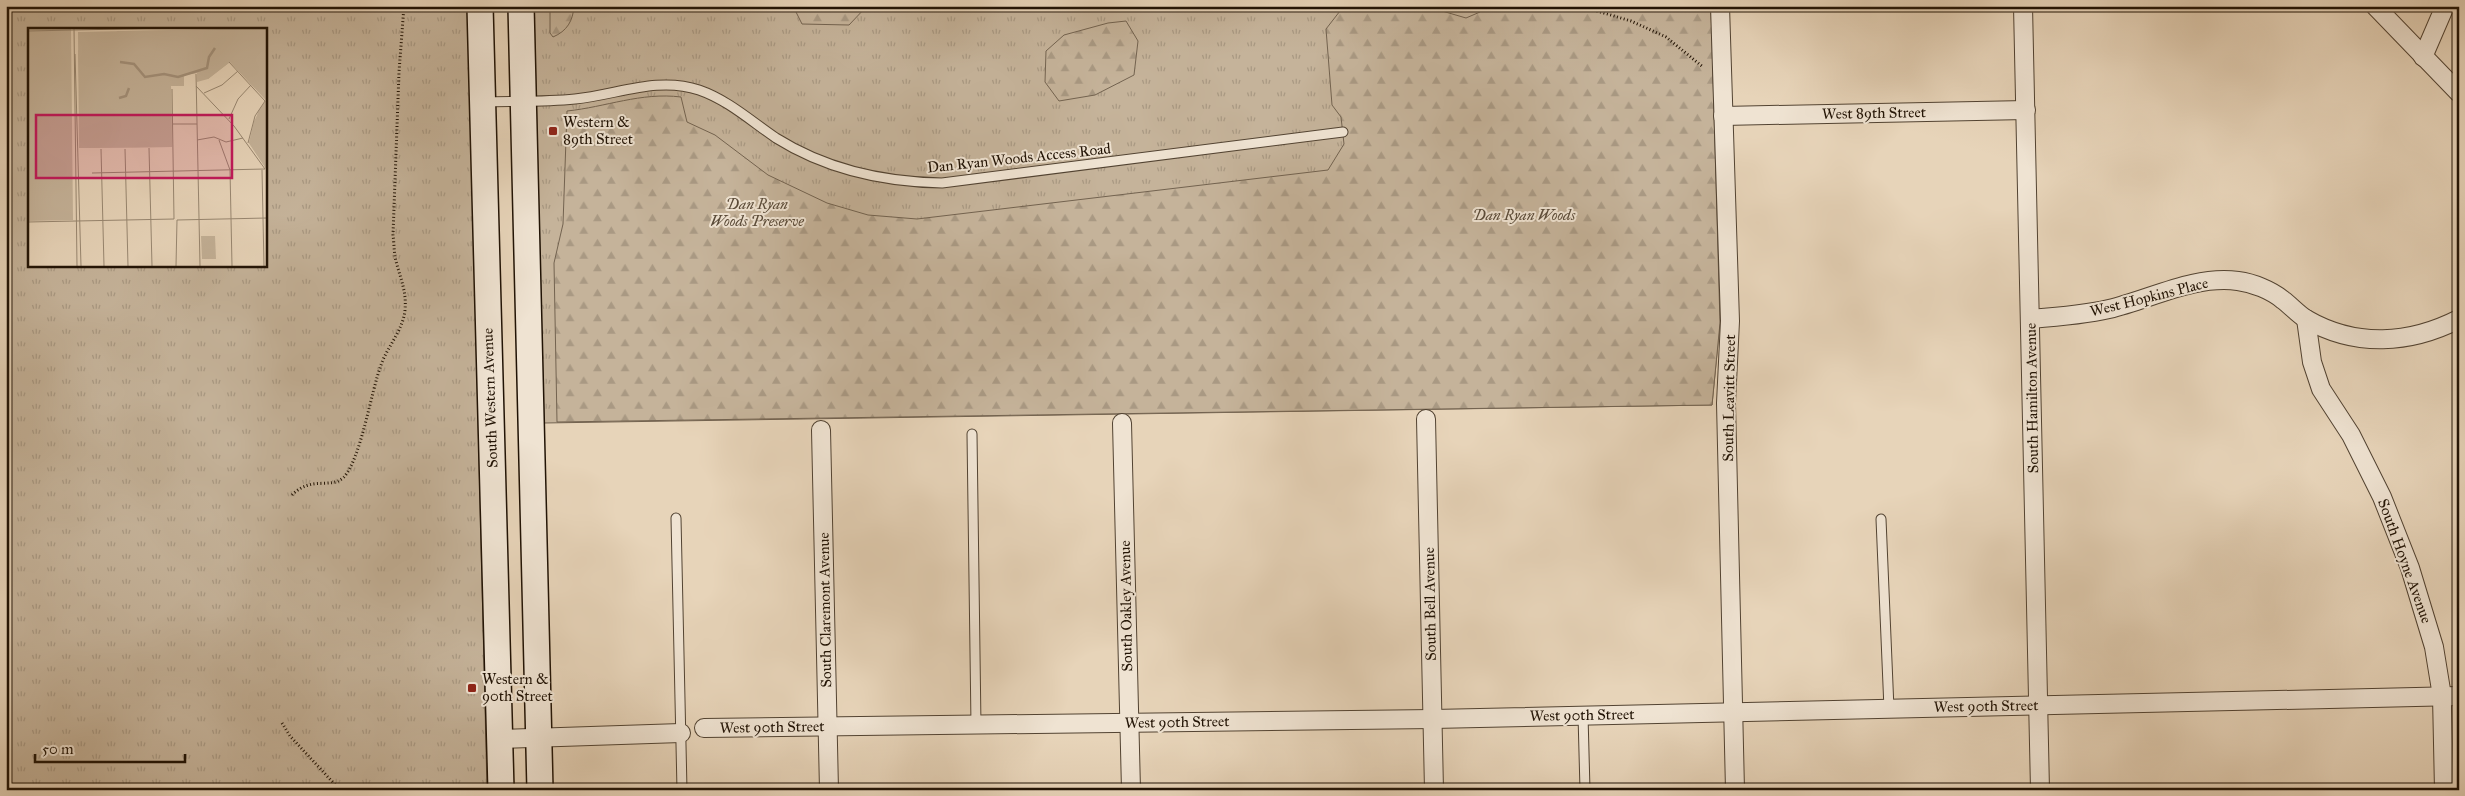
<svg xmlns="http://www.w3.org/2000/svg" width="2465" height="796" font-family="'IM FELL Great Primer',serif">
<style>
.grass{fill:url(#grass-tufts);stroke:#736350;fill-rule:evenodd}
.forest{fill:url(#forest-firs);stroke:#736350}
.lines{fill:none;stroke-linecap:round;stroke-linejoin:round}
.lane-casing{stroke:#524332;stroke-width:11}
.street-casing{stroke:#524332;stroke-width:20}
.secondary-casing{stroke:#211305;stroke-width:28}
.path{stroke:#211305;stroke-width:3;stroke-dasharray:1 2.5;stroke-linecap:butt}
.lane{stroke:#efe3d2;stroke-width:9}
.street{stroke:#efe3d2;stroke-width:18}
.secondary{stroke:#efe3d2;stroke-width:25}
.poi-dot{fill:#8f2418;stroke:#efe3d2;stroke-width:2}
.labels{text-anchor:middle;dominant-baseline:central;stroke-width:4;stroke-linejoin:round;paint-order:stroke}
.street-label{font-size:15px;fill:#211305;stroke:#efe3d2}
.poi-label{font-size:15px;fill:#211305;stroke:#efe3d2;text-anchor:start}
.park-label{font-size:15px;font-style:italic;fill:#5a4b39;stroke:#efe3d2}
.inset-river{fill:none;stroke:#a4927c;stroke-width:2.5}
.inset-road{fill:none;stroke:#988771;stroke-width:1}
.view{fill:#c2185b;fill-opacity:0.15;stroke:#c2185b;stroke-width:2.5}
.inset-edge{fill:none;stroke:#211305;stroke-width:2.5}
</style>
<defs>
<pattern id="grass-tufts" width="24" height="20" patternUnits="userSpaceOnUse" patternTransform="scale(1.25)"><rect width="24" height="20" fill="#c5b39a"/><path d="M3 7l-1-3M5 7V3M7 7l1-3M15 17l-1-3M17 17v-4M19 17l1-3" fill="none" stroke="#a99983"/></pattern>
<pattern id="forest-firs" width="22" height="20" patternUnits="userSpaceOnUse" patternTransform="scale(1.25)"><rect width="22" height="20" fill="#c5b39a"/><path d="M5 1l3.5 6h-7zM16 11l3.5 6h-7z" fill="#a99983"/></pattern>
</defs>
<rect width="100%" height="100%" fill="#e7d4b9"/>
<filter id="stains"><feTurbulence type="fractalNoise" baseFrequency=".004" numOctaves="4"/><feColorMatrix values="0 0 0 0 .2 0 0 0 0 .09 0 0 0 0 .02 0 0 0 .5 -.17"/></filter>
<radialGradient id="worn" r=".72"><stop offset=".6" stop-color="#630" stop-opacity="0"/><stop offset="1" stop-color="#630" stop-opacity=".3"/></radialGradient>
<g class="grass">
<path d="M6,6h462l19,784h-481zM29,29h236v236h-236z"/>
<path d="M534,6h1177l9,317 -8,82 -1168,18z"/>
</g>
<g class="forest">
<path d="M550,6h24c-1,15 -7,25 -21,31l-3,-4z"/>
<path d="M793,6h74l-18,19 -47,-1z"/>
<path d="M1356,6h69l41,12 14,-6 1,-6h230l9,317 -8,82 -1155,17 -3,-159 9,-39 4,-113c39,-4 74,-19 114,-14l6,25 28,13 53,40 59,28 41,12 49,4 411,-49 16,-26 -3,-27 -9,-12 -6,-76 14,-18z"/>
<path d="M1126,21l12,20 -4,34 -39,20 -36,6 -14,-19 1,-31 18,-16 44,-12z"/>
</g>
<g class="lines">
<g class="lane-casing">
<g id="lane">
<path d="M484,102c31,-1 61,0 91,-3 42,-4 82,-23 124,-9 29,10 52,31 77,48 51,32 106,44 166,45l401,-51"/>
<path d="M972,434l4,291"/>
<path d="M676,518l6,272"/>
<path d="M1881,519l8,190"/>
<path d="M1583,715l2,75"/>
</g>
</g>
<g class="street-casing">
<g id="street">
<path d="M1720,6l10,315 -4,82 9,387"/>
<path d="M2023,6l17,784"/>
<path d="M2375,6l84,87"/>
<path d="M2423,57l22,-51"/>
<path d="M1723,116l303,-6"/>
<path d="M2030,319c27,-2 53,-4 79,-10 42,-10 85,-34 129,-28 15,2 33,9 45,19 8,6 15,14 23,19 50,29 104,25 153,0"/>
<path d="M2306,319l6,43 9,27 30,46 31,62 28,71 24,79 8,49 2,94"/>
<path d="M1426,419l8,371"/>
<path d="M1122,423l9,367"/>
<path d="M821,430l8,360"/>
<path d="M704,728l729,-9 1026,-23"/>
<path d="M500,739l181,-6"/>
</g>
</g>
<g class="secondary-casing">
<g id="secondary">
<path d="M480,6l21,784"/>
<path d="M521,6l19,784"/>
</g>
</g>
<g class="path">
<path d="M1580,6l51,15 35,16 37,30"/>
<path d="M292,495c20,-20 39,-5 52,-18 17,-19 27,-85 37,-112 6,-18 23,-36 24,-56 2,-18 -6,-34 -10,-52 -1,-7 -1,-15 -2,-22l6,-163 5,-66"/>
<path d="M282,723l8,13 50,54"/>
</g>
<use href="#lane" class="lane"/>
<use href="#street" class="street"/>
<use href="#secondary" class="secondary"/>
</g>
<g class="poi-dot">
<rect x="548" y="126" width="10" height="10" rx="2.5"/>
<rect x="467" y="683" width="10" height="10" rx="2.5"/>
</g>
<g class="labels">
<g class="street-label">
<text transform="translate(1874 113) rotate(-1)">West 89th Street</text>
<text transform="translate(1019 158) rotate(-6)">Dan Ryan Woods Access Road</text>
<text transform="translate(2149 297) rotate(-14)">West Hopkins Place</text>
<text transform="translate(490 398) rotate(-92)">South Western Avenue</text>
<text transform="translate(1729 398) rotate(-89)">South Leavitt Street</text>
<text transform="translate(2032 398) rotate(-91)">South Hamilton Avenue</text>
<text transform="translate(2405 561) rotate(70)">South Hoyne Avenue</text>
<text transform="translate(1430 604) rotate(-91)">South Bell Avenue</text>
<text transform="translate(1126 606) rotate(-91)">South Oakley Avenue</text>
<text transform="translate(825 610) rotate(-91)">South Claremont Avenue</text>
<text transform="translate(1986 706) rotate(-1)">West 90th Street</text>
<text transform="translate(1582 715) rotate(-1)">West 90th Street</text>
<text transform="translate(1177 722) rotate(-1)">West 90th Street</text>
<text transform="translate(772 727) rotate(-1)">West 90th Street</text>
</g>
<g class="poi-label">
<text x="563" y="122">Western &amp;<tspan x="563" dy="17">89th Street</tspan></text>
<text x="482" y="679">Western &amp;<tspan x="482" dy="17">90th Street</tspan></text>
</g>
<g class="park-label">
<text x="757" y="204">Dan Ryan<tspan x="757" dy="17">Woods Preserve</tspan></text>
<text x="1524" y="215">Dan Ryan Woods</text>
</g>
</g>
<g transform="translate(28 28)">
<rect width="239" height="239" fill="#e7d4b9"/>
<path d="M0,0h43l2,192 -45,1zM239,0v142l-18,-27 9,-31 8,-12 -36,-38 -22,17 -11,-6 -13,2v11h-13l1,61 -93,1 -1,-116z" fill="#c5b39a"/>
<path d="M173,2l8,11 -5,-10 50,-1 13,10v130l-18,-27 5,-22 12,-21 -36,-38 -22,17 -11,3v-9l-13,2v11h-13l1,61 -92,1 1,-24 9,-1 19,9 32,-4v-11l12,-1 -2,-16 6,-5v-6l6,-4v-3l-18,-1 -3,6 -4,-4 -7,2 -3,-5 -4,3 -1,-9 7,-5 -12,-4 -2,-5 19,-5 19,2 4,-14 -12,-8 -13,9 -4,-7 -16,2 4,-8zM50,22l14,2 2,10 -10,15 6,15 -10,26zM99,59l4,6 -5,10 -12,-5z" fill="#c5b39a"/>
<path d="M173,208h14l1,23h-14z" fill="#c5b39a"/>
<path class="inset-river" d="M92,34l14,2 11,13 19,-3 14,3 29,-9 2,-11 6,-9M91,70l7,-2 3,-8"/>
<path class="inset-road" d="M46,0l3,238M0,3l141,-3M47,26l6,212M201,34l36,39 -10,15 -7,27M168,46l4,192M176,65l18,-8 16,-14M201,91l9,-20 13,-14M145,96h24M169,112l17,-3 12,5 17,-4M191,112l11,30 2,96M121,120l3,118M73,121l3,117M97,121l3,117M234,142l2,96M64,145l173,-4 -31,-43 -38,-40M0,194l146,-3 -2,-130M148,238l1,-46 90,-2"/>
<path class="view" d="M8,87h196v63h-196z"/>
<rect width="239" height="239" class="inset-edge"/>
</g>
<rect width="2465" height="796" fill="none" stroke="#e7d4b9" stroke-width="25"/>
<rect x="8" y="8" width="2450" height="781" fill="none" stroke="#211305" stroke-width="2.5"/>
<rect x="12" y="12" width="2440" height="771" fill="none" stroke="#211305"/>
<path d="M35 754v8h150v-8" fill="none" stroke="#211305" stroke-width="2.5"/>
<text x="42" y="754" font-size="15" fill="#211305" stroke="#efe3d2" stroke-width="4" paint-order="stroke">50 m</text>
<rect width="100%" height="100%" filter="url(#stains)"/>
<rect width="100%" height="100%" fill="url(#worn)"/>
</svg>
